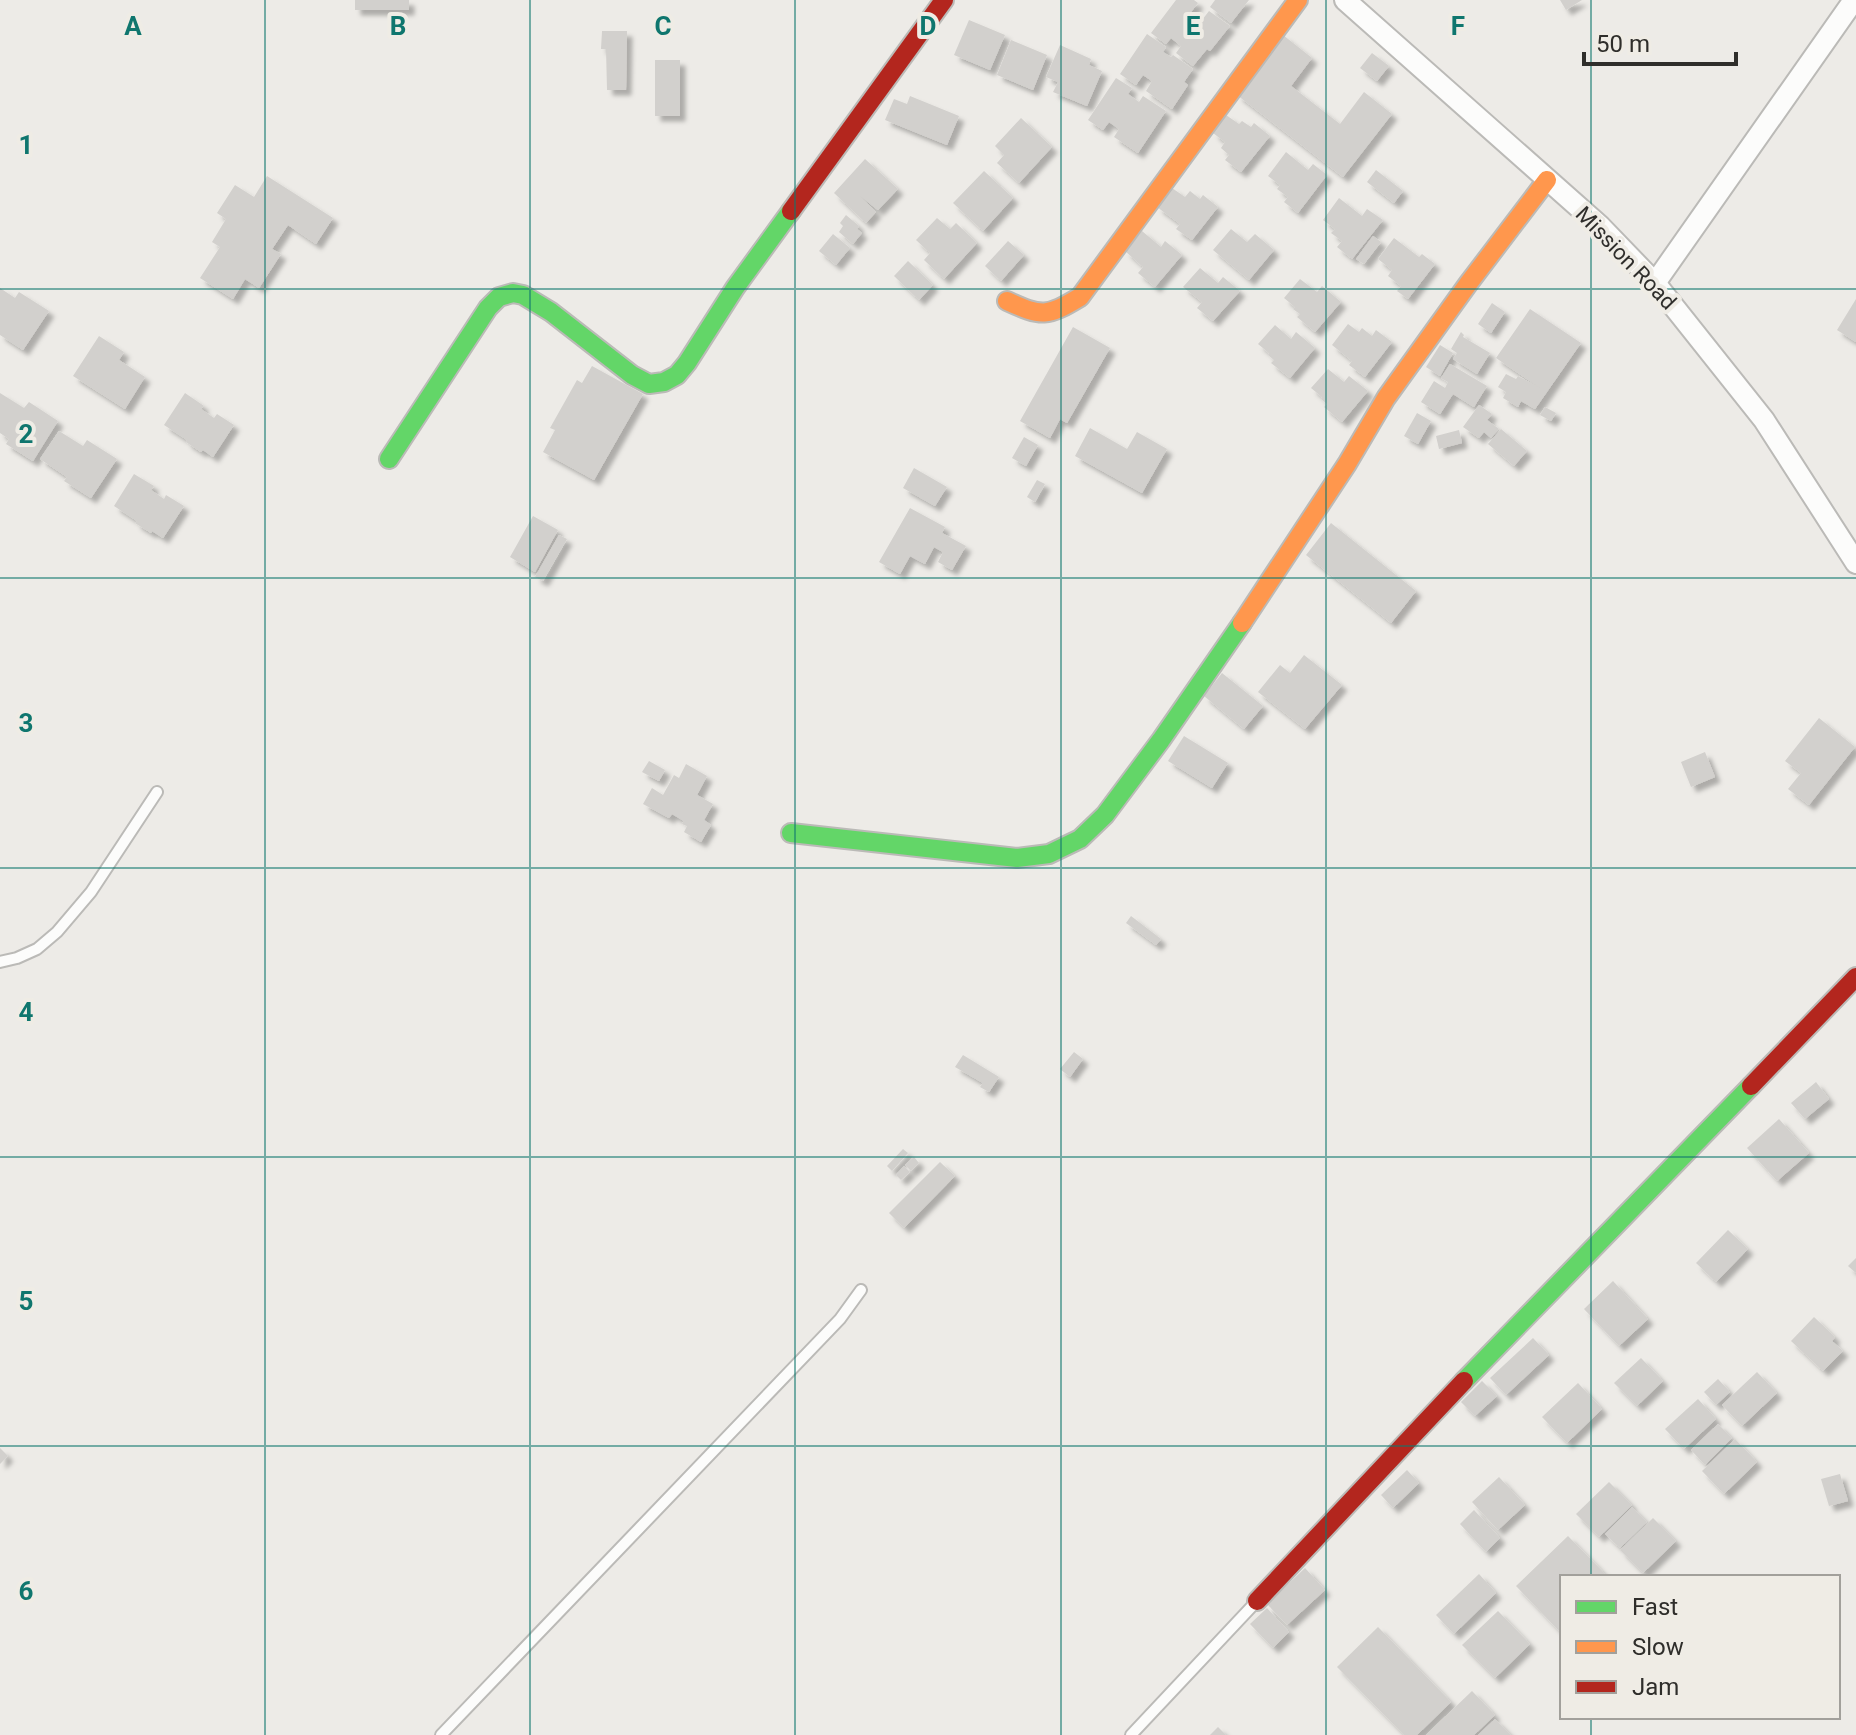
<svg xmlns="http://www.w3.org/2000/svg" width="1856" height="1735" font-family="Roboto,sans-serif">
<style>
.building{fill:#d2d0cd;filter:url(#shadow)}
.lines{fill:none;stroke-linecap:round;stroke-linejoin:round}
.lane-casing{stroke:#bbbab7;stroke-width:14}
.street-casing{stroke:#bbbab7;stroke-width:24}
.fast-casing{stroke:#bbbab7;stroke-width:22}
.slow-casing{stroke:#bbbab7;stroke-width:22}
.jam-casing{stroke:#bbbab7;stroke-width:22}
.lane{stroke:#fcfcfb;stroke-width:10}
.street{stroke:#fcfcfb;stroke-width:20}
.fast{stroke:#63d668;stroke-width:18}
.slow{stroke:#ff974d;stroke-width:18}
.jam{stroke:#b3261e;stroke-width:18}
.grid{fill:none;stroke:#0f766e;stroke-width:2;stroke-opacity:0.55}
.labels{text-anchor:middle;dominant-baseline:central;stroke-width:8;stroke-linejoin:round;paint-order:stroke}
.street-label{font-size:22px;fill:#2f2e2b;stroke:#efece5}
.grid-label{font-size:26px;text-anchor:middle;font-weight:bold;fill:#0f766e;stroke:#efece5;stroke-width:8;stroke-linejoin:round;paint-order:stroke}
</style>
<defs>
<filter id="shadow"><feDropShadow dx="5.5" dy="5.5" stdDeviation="2" flood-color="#0004"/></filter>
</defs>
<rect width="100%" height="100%" fill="#edebe7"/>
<g class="building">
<rect x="355" y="0" width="54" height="10"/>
<path d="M1176,0h18l4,3 -7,9 11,8 7,-9 21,15 -20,25 -3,-2 -14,17 -17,-13 5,-7 -10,-8 -5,6 -15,-11z"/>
<path d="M1215,0h34l-18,23 -21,-16z"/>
<path d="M1560,0h22l-16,10z"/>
<path d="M969,20l36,15 -15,35 -36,-15z"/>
<path d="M602,31h25l-1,59h-19l-1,-41h-5z"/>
<path d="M1147,34l19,13 -3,5 8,5 2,-2 20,14 -9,13 4,3 -16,24 -26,-18 6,-10 -9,-6 -7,10 -16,-11z"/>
<path d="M1283,35l29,23 -21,28 49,38 24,-32 28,22 -49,63 -106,-82z"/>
<path d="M1011,40l36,15 -14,35 -36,-15z"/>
<path d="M1060,45l31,14 -2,6 13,6 -15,35 -34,-14 5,-10 -12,-5z"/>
<path d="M1372,53l17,13 -12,15 -17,-13z"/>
<rect x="655" y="60" width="25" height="56"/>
<path d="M1116,78l16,10 -4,6 11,8 4,-6 23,15 -28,42 -24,-16 5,-8 -10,-7 -6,8 -15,-10z"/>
<path d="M910,96l49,20 -12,29 -62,-25 9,-21 13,5z"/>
<path d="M1226,115l13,9 3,-3 9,6 3,-4 16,13 -29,36 -16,-12 4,-5 -8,-7 4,-6 -12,-9z"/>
<path d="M1021,118l31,29 -33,36 -22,-20 7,-8 -9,-9z"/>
<path d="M1286,152l22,18 5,-6 14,11 -29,38 -14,-11 4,-5 -11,-8 3,-4 -12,-9z"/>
<path d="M865,159l33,30 -20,21 -18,-14 16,16 -10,11 -32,-30z"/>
<path d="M1376,170l27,21 -9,12 -27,-21z"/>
<path d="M984,171l29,27 -30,33 -30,-28z"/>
<path d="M267,176l66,42 -17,26 -28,-19 -16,24 9,5 -22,34 -14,-9 -12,20 -33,-21 20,-31 -8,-5 14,-23 -9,-6 18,-28 19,12z"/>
<path d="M1172,188l13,9 5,-6 10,8 3,-4 15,12 -26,33 -16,-11 4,-5 -23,-17z"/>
<path d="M1339,198l23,18 5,-7 16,11 -31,39 -15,-12 5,-6 -11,-8 4,-4 -12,-9z"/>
<path d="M846,215l13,11 -2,3 5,4 -9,11 -14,-12 4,-6 -3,-3z"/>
<path d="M937,218l13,11 6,-6 21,20 -33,36 -20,-19 6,-7 -14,-13z"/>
<path d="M1231,229l16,13 8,-8 19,16 -25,30 -36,-30z"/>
<path d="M1142,231l19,16 4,-6 17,14 -27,32 -17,-14 5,-6 -18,-16z"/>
<path d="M833,234l17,14 -14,17 -17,-14z"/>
<path d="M1373,236l8,6 -17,22 -8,-5z"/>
<path d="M1394,238l25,19 3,-3 13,10 -27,35 -11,-8 4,-5 -13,-10 4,-6 -14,-11z"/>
<path d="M1008,241l16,14 -23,26 -16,-15z"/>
<path d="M908,261l25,24 -14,15 -25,-24z"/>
<path d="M1200,268l18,15 5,-6 17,14 -27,30 -16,-13 5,-6 -19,-15z"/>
<path d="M1300,279l17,13 5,-6 19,16 -26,30 -18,-15 3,-3 -7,-5 2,-2 -11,-9z"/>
<path d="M0,288l15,10 4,-6 30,19 -26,39 -23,-15z"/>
<path d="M1856,299v43l-19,-12z"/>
<path d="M1492,303l13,9 -14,21 -13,-9z"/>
<path d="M1530,309l51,34 -46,66 -14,-8 -3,6 -15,-9 3,-6 -8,-5 8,-13 10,5 2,-3 22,12 -44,-30z"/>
<path d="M1348,324l11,8 3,-4 10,8 4,-6 16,12 -27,35 -16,-12 3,-4 -20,-16z"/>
<path d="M1275,325l16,14 5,-7 19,16 -25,30 -19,-15 3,-3 -6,-5 1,-2 -11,-9z"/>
<path d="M1073,327l37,21 -43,75 -7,-4 -10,19 -30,-17z"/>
<path d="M1461,332l3,3 -1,2 27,16 -13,21 -24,-15 4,-6 -6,-4z"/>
<path d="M99,336l25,16 -5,8 26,17 -20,32 -52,-33z"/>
<path d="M1440,345l13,8 -13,23 -14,-9z"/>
<path d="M1450,364l37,22 -13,21 -21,-13 -13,20 -19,-12 13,-21 11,7 3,-6 -7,-4z"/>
<path d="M592,366l51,28 -49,86 -51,-28 12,-22 -5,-2 27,-48 5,3z"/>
<path d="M1328,369l16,13 5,-6 19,15 -26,31 -18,-15 3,-3 -6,-5 1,-2 -11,-9z"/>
<path d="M0,393l24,15 5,-6 29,19 -25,40 -27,-17 3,-5 -9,-6z"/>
<path d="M185,393l19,13 -3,3 13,9 3,-4 17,11 -21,32 -10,-7 -2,2 -15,-10 1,-2 -23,-15z"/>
<path d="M1479,405l13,9 -5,6 12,9 -8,9 -7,-6 -5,6 -16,-11z"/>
<path d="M1545,407l11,6 -5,8 -11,-6z"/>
<path d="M1417,413l14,8 -13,23 -14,-8z"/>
<path d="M1090,428l37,21 10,-17 30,17 -25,44 -67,-37z"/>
<path d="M1501,429l26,22 -13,15 -26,-22z"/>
<path d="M1459,430l3,13 -23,6 -3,-13z"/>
<path d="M59,431l24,15 4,-6 30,19 -26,39 -27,-17 3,-4 -27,-18z"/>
<path d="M1024,437l14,8 -12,21 -14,-8z"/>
<path d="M914,468l33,19 -12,19 -32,-18z"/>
<path d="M134,474l20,12 -3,4 13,9 2,-4 18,11 -21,32 -11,-7 -1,2 -16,-10 2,-2 -23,-15z"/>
<path d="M1037,480l8,4 -10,18 -8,-5z"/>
<path d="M910,508l35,19 -3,6 24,13 -14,24 -14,-8 5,-10 -9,-5 -9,17 -15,-8 -10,18 -21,-12z"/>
<path d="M533,516l25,14 -23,42 -25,-15z"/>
<path d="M1331,523l85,68 -25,32 -85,-68z"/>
<path d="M559,535l8,4 -24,42 -8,-4z"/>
<path d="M1304,655l38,30 -37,44 -47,-37 22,-27 10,8z"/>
<path d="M1222,673l41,33 -19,23 -40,-33z"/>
<path d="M1819,718l36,29 -46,58 -21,-16 13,-16 -16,-12z"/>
<path d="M1184,736l44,27 -16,25 -44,-27z"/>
<path d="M1705,752l10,25 -24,10 -10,-25z"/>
<path d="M649,761l16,9 -6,11 -17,-9z"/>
<path d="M686,764l21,12 -10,19 16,9 -9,16 7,5 -10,17 -17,-10 3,-6 -5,-2 2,-3 -12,-7 -3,4 -26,-14 9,-16 11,7 11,-20 5,3z"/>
<path d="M1131,916l30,23 -5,6 -30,-22z"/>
<path d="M1074,1052l9,7 -13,18 -10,-8z"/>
<path d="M963,1055l36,22 -10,15 -9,-5 3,-4 -28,-16z"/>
<path d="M1816,1082l13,17 -24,20 -14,-16z"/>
<path d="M1779,1119l30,34 -32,28 -30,-33z"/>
<path d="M903,1149l5,4 -16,18 -5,-5z"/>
<path d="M914,1157l5,6 -8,8 -6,-6z"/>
<path d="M940,1162l15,14 -51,52 -15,-15z"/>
<path d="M904,1166l6,6 -9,8 -5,-5z"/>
<path d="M1728,1230l20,19 -32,33 -20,-19z"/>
<path d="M1856,1258v15l-8,-7z"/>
<path d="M1613,1281l35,38 -29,27 -35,-37z"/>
<path d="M1814,1317l21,20 -3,4 11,10 -20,20 -32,-30z"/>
<path d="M1533,1338l16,17 -43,40 -16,-17z"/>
<path d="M1641,1358l22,23 -26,25 -23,-23z"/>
<path d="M1757,1372l20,21 -35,33 -20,-21z"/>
<path d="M1718,1379l12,13 -14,13 -12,-13z"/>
<path d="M1482,1381l15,15 -22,20 -14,-14z"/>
<path d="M1578,1383l24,26 -35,34 -25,-26z"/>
<path d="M1698,1399l18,20 -32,30 -19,-20z"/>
<path d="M1718,1424l14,14 -27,27 -14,-15z"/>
<path d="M1735,1439l22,23 -33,32 -22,-23z"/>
<path d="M0,1448l8,8 -8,8z"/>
<path d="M1407,1470l12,13 -26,25 -12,-13z"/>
<path d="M1840,1474l8,27 -19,5 -8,-27z"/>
<path d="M1499,1477l26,28 -27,25 -26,-28z"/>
<path d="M1609,1482l23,23 -33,32 -23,-23z"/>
<path d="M1632,1507l15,15 -27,26 -15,-14z"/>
<path d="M1474,1510l26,28 -14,14 -26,-28z"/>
<path d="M1653,1518l23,23 -33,32 -23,-23z"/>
<path d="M1568,1536l40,41h-46v57l-46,-48z"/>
<path d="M1305,1568l20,22 -38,35 -20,-21z"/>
<path d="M1479,1574l17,19 -42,41 -18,-19z"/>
<path d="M1267,1608l22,24 -16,16 -23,-24z"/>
<path d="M1498,1611l32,33 -35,34 -33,-33z"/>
<path d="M1378,1627l73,75 -34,33h-13l-67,-68z"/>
<path d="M1472,1691l23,24 -21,20h-48z"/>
<path d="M1495,1719l16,16h-33z"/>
<path d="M1218,1727l8,8h-16z"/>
</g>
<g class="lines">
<g class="lane-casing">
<g id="lane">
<path d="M0,962l17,-4 20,-9 20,-17 34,-40 66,-100"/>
<path d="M441,1735l399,-416 21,-29"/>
<path d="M1131,1735l125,-133"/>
</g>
</g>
<g class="street-casing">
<g id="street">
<path d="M1345,0l255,226 55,57 109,137 92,143"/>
<path d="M1655,283l199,-283"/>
</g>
</g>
<g class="fast-casing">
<g id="fast">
<path d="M389,459l99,-151 11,-11 14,-4 10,2 28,17 81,63 17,9 15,-2 13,-7 10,-12 48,-75 56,-77"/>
<path d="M791,833l226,25 32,-4 31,-15 25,-24 56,-75 81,-117"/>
<path d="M1464,1381l287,-295"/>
</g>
</g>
<g class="slow-casing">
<g id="slow">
<path d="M1007,301c35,16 40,16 73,-4l218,-297"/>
<path d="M1242,623l105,-159 39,-66 82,-114 79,-104"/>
</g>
</g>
<g class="jam-casing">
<g id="jam">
<path d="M791,211l153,-211"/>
<path d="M1751,1086l105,-109"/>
<path d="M1257,1601l207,-220"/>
</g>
</g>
<use href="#lane" class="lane"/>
<use href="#street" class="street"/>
<use href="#fast" class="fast"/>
<use href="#slow" class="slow"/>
<use href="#jam" class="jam"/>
</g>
<path class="grid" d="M265,0v1735M530,0v1735M795,0v1735M1061,0v1735M1326,0v1735M1591,0v1577M0,289h1856M0,578h1856M0,868h1856M0,1157h1856M0,1446h1856M1591,1717v18"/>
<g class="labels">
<g class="street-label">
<text transform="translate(1626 258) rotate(46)">Mission Road</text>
</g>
</g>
<g class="grid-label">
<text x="133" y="35">A</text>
<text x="398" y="35">B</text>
<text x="663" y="35">C</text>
<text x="928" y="35">D</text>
<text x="1193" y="35">E</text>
<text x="1458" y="35">F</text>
<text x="26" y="154">1</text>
<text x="26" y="443">2</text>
<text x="26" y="732">3</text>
<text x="26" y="1021">4</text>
<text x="26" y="1310">5</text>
<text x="26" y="1600">6</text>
</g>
<rect x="1560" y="1575" width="280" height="144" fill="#efece5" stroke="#a2a09b" stroke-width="2"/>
<rect x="1576" y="1601" width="40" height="12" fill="#63d668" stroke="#a2a09b" stroke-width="2"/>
<text x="1632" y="1615" font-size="24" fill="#2f2e2b">Fast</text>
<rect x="1576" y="1641" width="40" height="12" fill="#ff974d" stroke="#a2a09b" stroke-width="2"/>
<text x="1632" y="1655" font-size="24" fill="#2f2e2b">Slow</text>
<rect x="1576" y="1681" width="40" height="12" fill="#b3261e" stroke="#a2a09b" stroke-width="2"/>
<text x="1632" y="1695" font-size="24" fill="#2f2e2b">Jam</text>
<path d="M1584 52v12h152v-12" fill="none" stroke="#2f2e2b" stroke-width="4"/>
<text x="1596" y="52" font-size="24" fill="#2f2e2b" stroke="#efece5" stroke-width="6" paint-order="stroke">50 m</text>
</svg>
